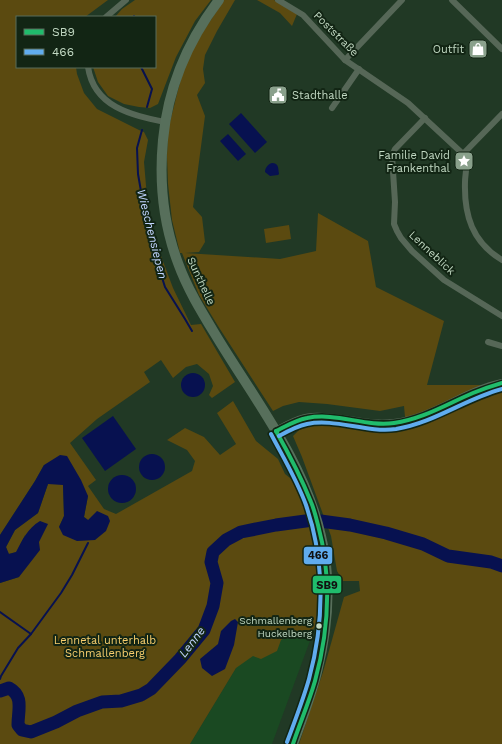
<svg xmlns="http://www.w3.org/2000/svg" width="502" height="744" font-family="'Work Sans',sans-serif">
<style>
.built{fill:#1a4922}
.green{fill:#5b4a10}
.water{fill:#071150}
.lines{fill:none;stroke-linecap:round;stroke-linejoin:round}
.stream{stroke:#071150;stroke-width:2}
.river{stroke:#071150;stroke-width:13}
.minor{stroke:#566757;stroke-width:6}
.tertiary{stroke:#566757;stroke-width:8}
.primary{stroke:#576f5b;stroke-width:10}
.bus-1-casing{stroke:#122514;stroke-width:7}
.bus-2-casing{stroke:#122514;stroke-width:7}
.bus-1{stroke:#20bc6c;stroke-width:4}
.bus-2{stroke:#60acee;stroke-width:4}
.bus-dot{fill:#c2d9c3;stroke:#122514;stroke-width:1.5}
.labels{text-anchor:middle;dominant-baseline:central;stroke-width:4;stroke-linejoin:round;paint-order:stroke}
.bus-label{font-size:10px;fill:#c2d9c3;stroke:#122514;text-anchor:end}
.street-label{font-size:11px;fill:#c2d9c3;stroke:#122514}
.poi-label{font-size:11px;fill:#c2d9c3;stroke:#122514;text-anchor:end}
.park-label{font-size:11px;fill:#f7ce6d;stroke:#122514}
.water-label{font-size:12px;font-style:italic;fill:#c1d4fe;stroke:#122514}
.line-badge{stroke:#122514;stroke-width:1.5}
.pale-badge-label{font-size:11px;text-anchor:middle;font-weight:bold;fill:#111}
</style>
<rect width="100%" height="100%" fill="#213925"/>
<path class="built" d="M284,628l27,10 -39,106h-82l55,-91z"/>
<g class="green">
<path d="M0,0h108l-23,17h-68v50h59l1,7 7,19 13,16 42,21 5,2 4,8 -4,22 4,47 10,39 15,40 18,37 10,-1 34,58 -23,16 -3,-3 4,-9 -4,-12 -12,-10 -11,3 -13,11 -12,-18 -17,12 6,10 -53,37 -27,24 26,37 -8,6 16,23 12,5 76,-43 3,-10 -8,-11 -20,-10 18,-12 19,9 16,18 16,-11 -19,-31 16,-12 23,40 22,18 7,15 5,4 4,5 7,15 10,27 8,38 -2,6 6,8 -1,38 -9,15 -2,8 -17,-6 -13,8 -4,11 -16,8 -8,-3 -17,12 -46,76h-190v-161l19,-6 6,-42 -8,17 -9,2 -2,-7 9,-17 23,-17 10,-29h15l1,32 -5,11 29,-7 -4,-3 4,-21 -44,-31 -9,16 -35,54z"/>
<path d="M135,0h76l-16,21 -19,36 -18,47 -8,4 -11,-1 -15,-3 -16,-8 -10,-14 -5,-15h62v-50h-40l7,-8z"/>
<path d="M224,0h11l-18,31 -12,24 -2,14 2,14 -8,12 8,21 -12,91 9,10 3,25 -6,10 -14,1 95,6 36,-8 2,-38 50,28 8,46 68,34 -17,64h75v359h-203l24,-72 21,-75 16,-6 -1,-10h-16l-6,-10 -6,-35 -29,-79 -9,-21 6,-6 12,-5 11,-2 48,6 16,4 15,-3 5,-2 -2,-22 -24,5 -53,-7 -28,-2 -16,4 -10,5 -55,-85 -19,-31 -17,-42h-2l-8,-33 -4,-36 -1,-28 1,-26 10,-40 9,-34z"/>
<path d="M257,0h17l23,14 -5,12 -12,-13z"/>
<path d="M289,225l2,14 -25,4 -2,-14z"/>
</g>
<g class="water">
<path d="M241,113l26,29 -12,11 -26,-29z"/>
<path d="M228,134l18,20 -8,7 -18,-20z"/>
<path d="M272,163c7,0 6,5 7,11l-1,1 -8,1 -5,-4c0,-4 3,-8 7,-9z"/>
<circle cx="193" cy="385" r="12"/>
<path d="M113,416l23,33 -31,22 -23,-33z"/>
<circle cx="152" cy="467" r="13"/>
<path d="M60,455l7,1 14,24 7,16 -4,21 4,3 9,-9 11,5 2,5 -4,10 -11,9 -18,1 -14,-6 -4,-8 5,-11 -1,-31 -15,-1 -10,29 -23,17 -9,17 3,7 7,-2c7,-13 11,-23 24,-31l8,3 -9,18 1,8 -21,27 -19,6v-48l35,-54 9,-16z"/>
<circle cx="122" cy="489" r="14"/>
<path d="M235,619l3,3 -4,23 -9,24 -13,7 -10,-8 -2,-9 18,-15 3,-13 10,-10z"/>
</g>
<g class="lines">
<g class="stream">
<path d="M134,17v-1"/>
<path d="M141,67l11,22 -5,18"/>
<path d="M142,130l-5,18 1,26 7,40 13,51 7,22 20,32 7,12"/>
<path d="M0,612l31,22 -13,14 -17,28 -1,3"/>
<path d="M31,634l30,-41 11,-18 16,-32"/>
</g>
<path class="river" d="M0,691l9,-3c15,8 9,22 9,37l4,5 9,2 25,-10 21,-11 25,-9 19,-1 20,-6 10,-6 29,-30 24,-29 9,-24 4,-23 -6,-21 2,-10 13,-12 15,-8 35,-7 37,-5 37,5 36,8 37,11 25,12 43,6 11,4"/>
<g class="minor">
<path d="M278,0l25,15 42,45 63,43 55,51"/>
<path d="M452,0l50,49"/>
<path d="M106,17l20,-17"/>
<path d="M345,60l57,-60"/>
<path d="M88,67c6,40 43,48 77,55"/>
<path d="M332,108l27,-39"/>
<path d="M502,114l-39,40c6,9 2,19 2,28 -1,33 7,60 37,78"/>
<path d="M425,118l-30,31 -3,7 3,46 -1,22 3,7 4,7 11,13 32,29 58,36"/>
<path d="M488,342l14,4"/>
</g>
<path class="tertiary" d="M276,431c11,-6 23,-13 36,-14 28,-2 54,10 82,6 40,-5 70,-32 108,-40"/>
<path class="primary" d="M219,0c-32,42 -51,87 -56,140 -4,42 0,83 15,123 9,25 23,48 37,71 39,65 89,127 106,202 11,45 7,92 -4,136 -6,24 -15,48 -24,72"/>
<g class="bus-1-casing">
<g id="bus-1">
<path d="M276,431c13,23 25,46 35,71 3,7 5,15 7,23 14,52 11,105 -3,156 -6,21 -15,42 -22,63"/>
<path d="M276,431c10,-5 20,-11 31,-13 29,-6 58,9 87,5 29,-4 53,-19 79,-30 10,-4 19,-7 29,-10"/>
</g>
</g>
<g class="bus-2-casing">
<g id="bus-2">
<path d="M271,434c12,23 26,46 35,71 2,6 4,14 6,20 13,52 11,102 -3,154 -6,21 -14,42 -22,63"/>
<path d="M279,436c9,-5 18,-10 28,-12 28,-6 59,9 89,5 38,-6 69,-30 106,-40"/>
</g>
</g>
<use href="#bus-1" class="bus-1"/>
<use href="#bus-2" class="bus-2"/>
</g>
<defs>
<g id="shop-square" transform="scale(1)"><rect x="-9" y="-9" width="18" height="18" rx="4" fill="#8aa18c" stroke="#122514"/><path d="M-5-2.5h2.3a2.7 3.5 0 0 1 5.4 0H5L5.5 6h-11ZM-1.5-2.5h3a1.5 2.3 0 0 0-3 0Z" fill="#fff"/></g>
<g id="civic-square" transform="scale(1)"><rect x="-9" y="-9" width="18" height="18" rx="4" fill="#8aa18c" stroke="#122514"/><path d="M-.6-6.5H3V-4.5H.6V-3L4-1V1h2V6H-6V1h2V-1L-.6-3ZM-1.2 2.5V6h2.4V2.5Z" fill="#fff"/></g>
<g id="sight-square" transform="scale(1)"><rect x="-9" y="-9" width="18" height="18" rx="4" fill="#8aa18c" stroke="#122514"/><path d="M0-6L1.8-2.2L6-1.7L2.9 1.2L3.7 5.4L0 3.3L-3.7 5.4L-2.9 1.2L-6-1.7L-1.8-2.2Z" fill="#fff"/></g>
</defs>
<g fill-rule="evenodd">
<use href="#shop-square" x="478" y="49"/>
<use href="#civic-square" x="278" y="95"/>
<use href="#sight-square" x="464" y="161"/>
</g>
<circle class="bus-dot" cx="319" cy="626" r="3.5"/>
<g class="labels">
<g class="bus-label">
<text x="312" y="620">Schmallenberg<tspan x="312" dy="13">Huckelberg</tspan></text>
</g>
<g class="street-label">
<text transform="translate(336 34) rotate(45)">Poststraße</text>
<text transform="translate(432 253) rotate(43)">Lenneblick</text>
<text transform="translate(201 281) rotate(65)">Sunthelle</text>
</g>
<g class="poi-label">
<text x="464" y="49">Outfit</text>
<text x="292" y="95" text-anchor="start">Stadthalle</text>
<text x="450" y="155">Familie David<tspan x="450" dy="13">Frankenthal</tspan></text>
</g>
<g class="park-label">
<text x="105" y="640">Lennetal unterhalb<tspan x="105" dy="13">Schmallenberg</tspan></text>
</g>
<g class="water-label">
<text transform="translate(152 234) rotate(76)">Wieschensiepen</text>
<text transform="translate(192 642) rotate(-53)">Lenne</text>
</g>
</g>
<g class="line-badge">
<rect x="303" y="546" width="30" height="19" rx="4" fill="#60acee"/>
<rect x="312" y="575" width="30" height="19" rx="4" fill="#20bc6c"/>
</g>
<g class="pale-badge-label">
<text x="318" y="559">466</text>
<text x="327" y="589">SB9</text>
</g>
<rect x="16" y="16" width="140" height="52" fill="#122514" stroke="#586d5a"/>
<rect x="24" y="29" width="20" height="6" fill="#20bc6c" stroke="#586d5a"/>
<text x="52" y="36" font-size="12" fill="#c2d9c3">SB9</text>
<rect x="24" y="49" width="20" height="6" fill="#60acee" stroke="#586d5a"/>
<text x="52" y="56" font-size="12" fill="#c2d9c3">466</text>
</svg>
